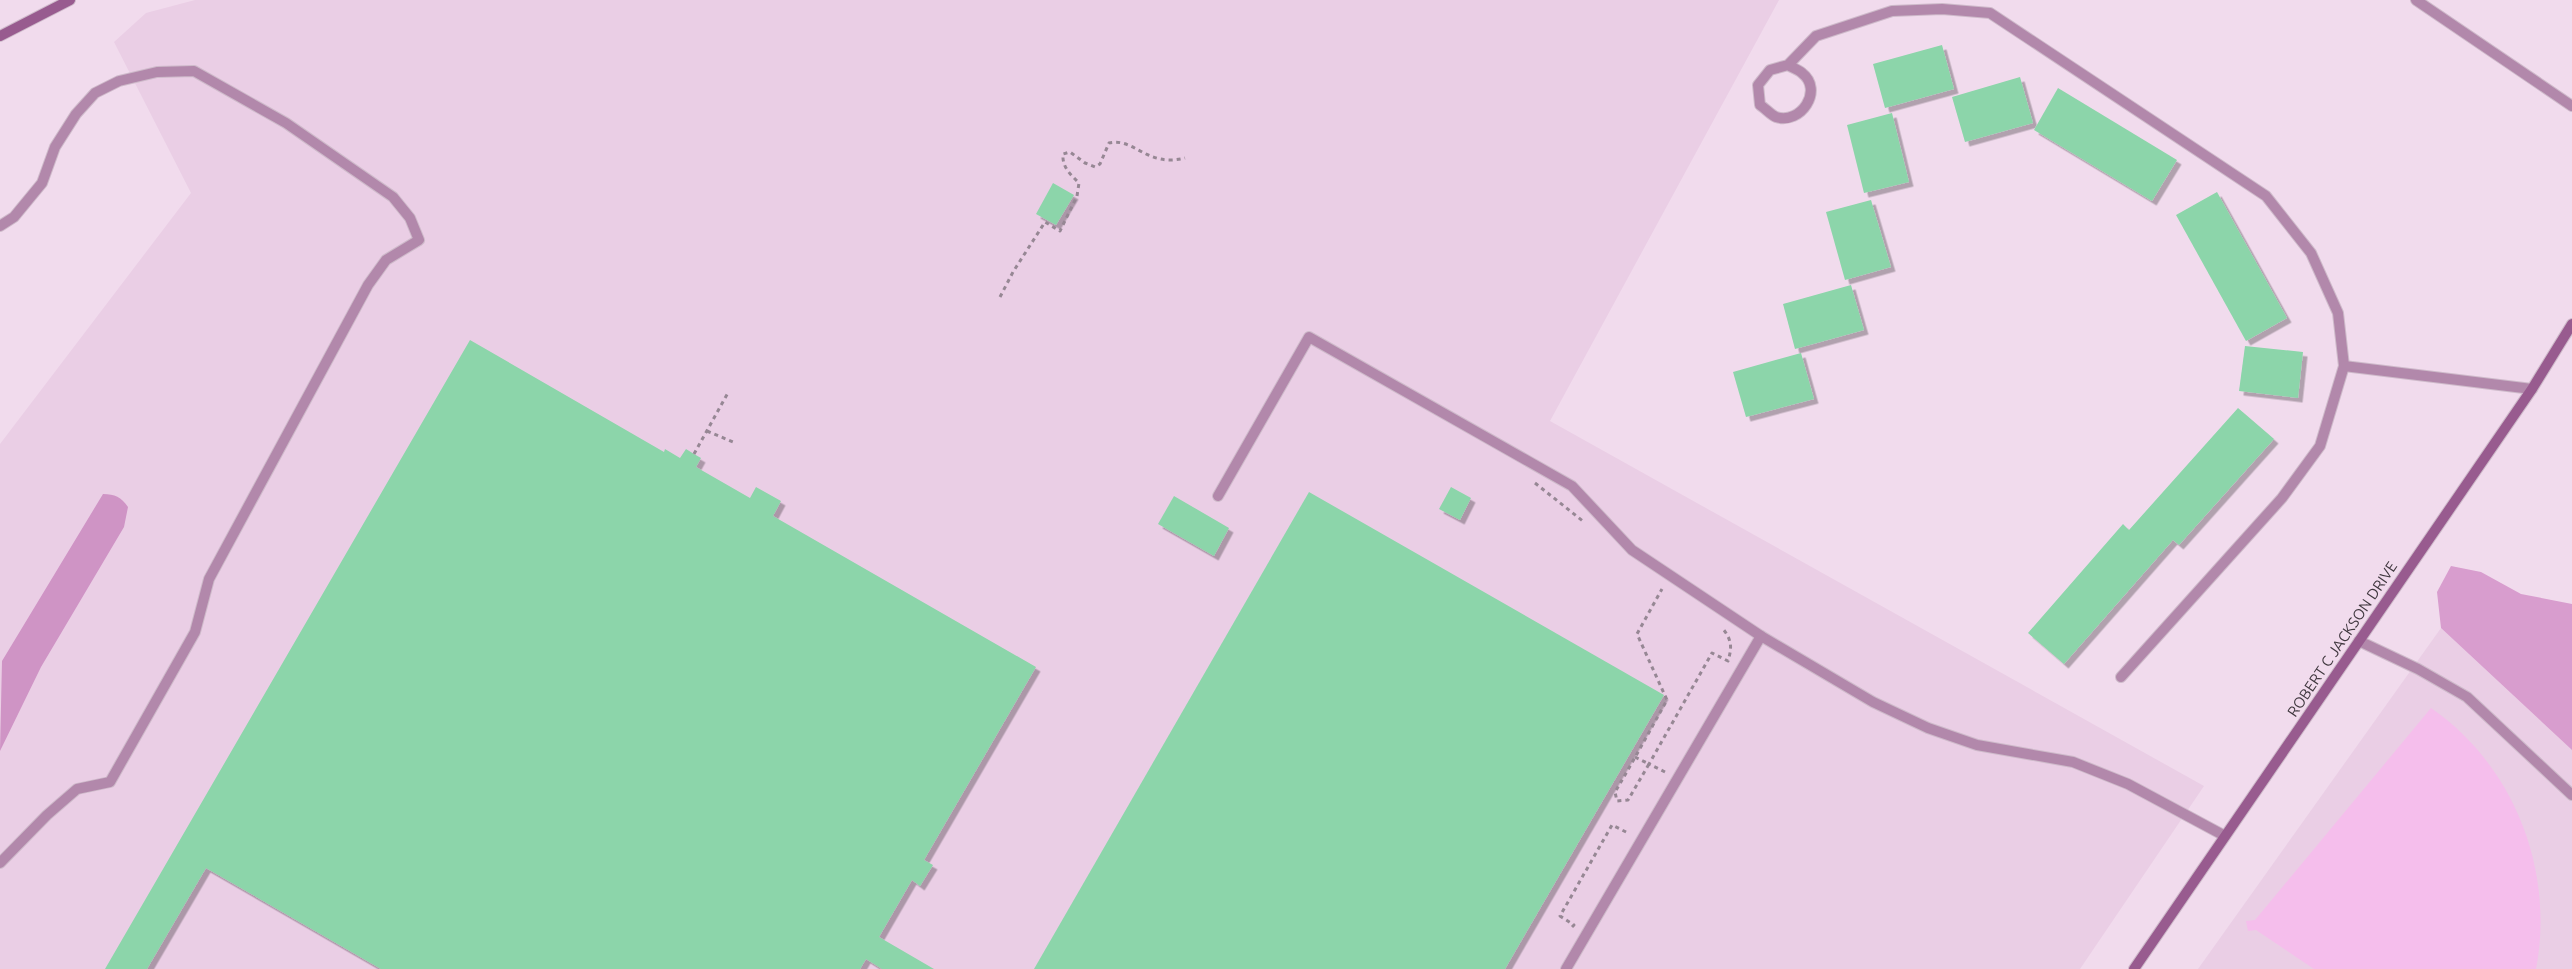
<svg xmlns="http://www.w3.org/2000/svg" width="2572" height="969" font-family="Ubuntu,sans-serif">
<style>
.built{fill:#eacee5}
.green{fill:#f5beec}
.forest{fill:#d89dce}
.water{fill:#cf94c5}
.building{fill:#8cd5aa;filter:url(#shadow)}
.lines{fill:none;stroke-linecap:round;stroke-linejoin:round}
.lane-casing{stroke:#cebaca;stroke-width:12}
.street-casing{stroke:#cebaca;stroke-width:12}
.secondary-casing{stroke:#cebaca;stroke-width:12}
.path{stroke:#968794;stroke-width:3;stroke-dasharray:4 4;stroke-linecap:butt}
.lane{stroke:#b288ab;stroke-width:10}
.street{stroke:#b288ab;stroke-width:10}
.secondary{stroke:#985b8f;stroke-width:10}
.labels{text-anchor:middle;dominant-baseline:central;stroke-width:5;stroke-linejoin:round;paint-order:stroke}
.street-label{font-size:15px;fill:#40383f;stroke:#f1dbed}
</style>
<defs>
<filter id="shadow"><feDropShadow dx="4.5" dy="4.5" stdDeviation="0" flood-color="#0004"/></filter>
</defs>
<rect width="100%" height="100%" fill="#f1dbed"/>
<g class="built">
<path d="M195,0h1584l-229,421 654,365 -124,183h-2080v-525l191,-251 -77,-151 32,-29z"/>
<path d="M2441,628l131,122v219h-374z"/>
</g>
<path class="green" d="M2431,708c83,57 124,163 105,261h-222l-58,-39 -8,1 -2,-10 9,-1z"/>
<path class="forest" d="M2451,566l30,6 40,22 51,10v146l-131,-122 -4,-36z"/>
<path class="water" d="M103,494c12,0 18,3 25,13l-4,20 -83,140 -41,84 2,-90z"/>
<g class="building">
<path d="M1942,45l12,44 -69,19 -12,-44z"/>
<path d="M2020,77l13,46 -68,19 -13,-45z"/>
<path d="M2058,88l119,72 -25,41 -118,-71z"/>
<path d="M1892,113l17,69 -45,11 -17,-68z"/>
<path d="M1053,183l21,12 -18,30 -20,-11z"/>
<path d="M2217,192l70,126 -41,23 -70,-126z"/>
<path d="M1871,200l20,67 -46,13 -19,-68z"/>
<path d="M1851,285l13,45 -69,19 -12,-45z"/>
<path d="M470,340l194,112 1,-3 15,9 6,-9 8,5 7,4 -5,9 54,31 6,-11 25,14 -8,15 263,151 -112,193 9,5 -13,21 -8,-6 -33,57 55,32h-52l-16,-10 -6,10h-479l-175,-101 -59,101h-42z"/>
<path d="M2245,346l58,6 -5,46 -59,-7z"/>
<path d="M1801,353l13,46 -68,18 -13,-45z"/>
<path d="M2238,408l36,31 -95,106 -6,-5 -109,124 -36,-31 95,-109 6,6z"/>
<path d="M1451,487l20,11 -11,22 -21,-11z"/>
<path d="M1309,492l355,203 -159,274h-471z"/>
<path d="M1174,496l55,32 -15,28 -56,-32z"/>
</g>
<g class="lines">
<g class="lane-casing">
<g id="lane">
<path d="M1788,65c5,3 11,5 14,8 22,17 -1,52 -26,44 -5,-2 -11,-9 -16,-12l-2,-20 12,-15 18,-5 28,-29 76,-25 50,-2 48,4 276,183 45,57 27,60 6,53 -24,80 -38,52 -161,179"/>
<path d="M0,226l14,-9 28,-34 13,-36 21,-33 19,-21 24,-12 38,-9 37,-1 92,52 107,74 17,21 9,22 -33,20 -18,25 -159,294 -14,53 -85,150 -33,7 -30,26 -47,48"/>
<path d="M2344,366l188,23"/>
<path d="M1218,496l91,-159 263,149 60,64 129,86 112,66 55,26 49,17 96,17 55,22 97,52"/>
<path d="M2359,641l59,28 49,28 105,98"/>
<path d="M1566,969l195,-333"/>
</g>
</g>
<g class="street-casing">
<path id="street" d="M2416,0l156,106"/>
</g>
<g class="secondary-casing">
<g id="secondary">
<path d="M0,36l70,-36"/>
<path d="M2134,969l398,-580 40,-65"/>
</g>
</g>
<g class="path">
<path d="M1000,297l13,-25 32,-50 15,9 17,-35 2,-13c-9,-9 -17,-16 -16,-29l7,-2 15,11 10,4 5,-3 9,-21c25,-6 38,25 76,15"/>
<path d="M707,431l26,11"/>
<path d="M694,454l35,-63"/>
<path d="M1535,483l49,39"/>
<path d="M1635,757l14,7 -21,36 -11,1 -2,-9c18,-30 35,-62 52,-92l-30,-66 25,-45"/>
<path d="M1665,772l-16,-8 63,-111 16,8c4,-13 4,-21 -5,-32"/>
<path d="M1572,927l2,-2 -14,-9 52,-91 16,8"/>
</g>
<use href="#lane" class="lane"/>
<use href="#street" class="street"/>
<use href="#secondary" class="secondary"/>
</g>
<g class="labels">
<g class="street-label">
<text transform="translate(2342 639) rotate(-56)">ROBERT C JACKSON DRIVE</text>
</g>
</g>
</svg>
